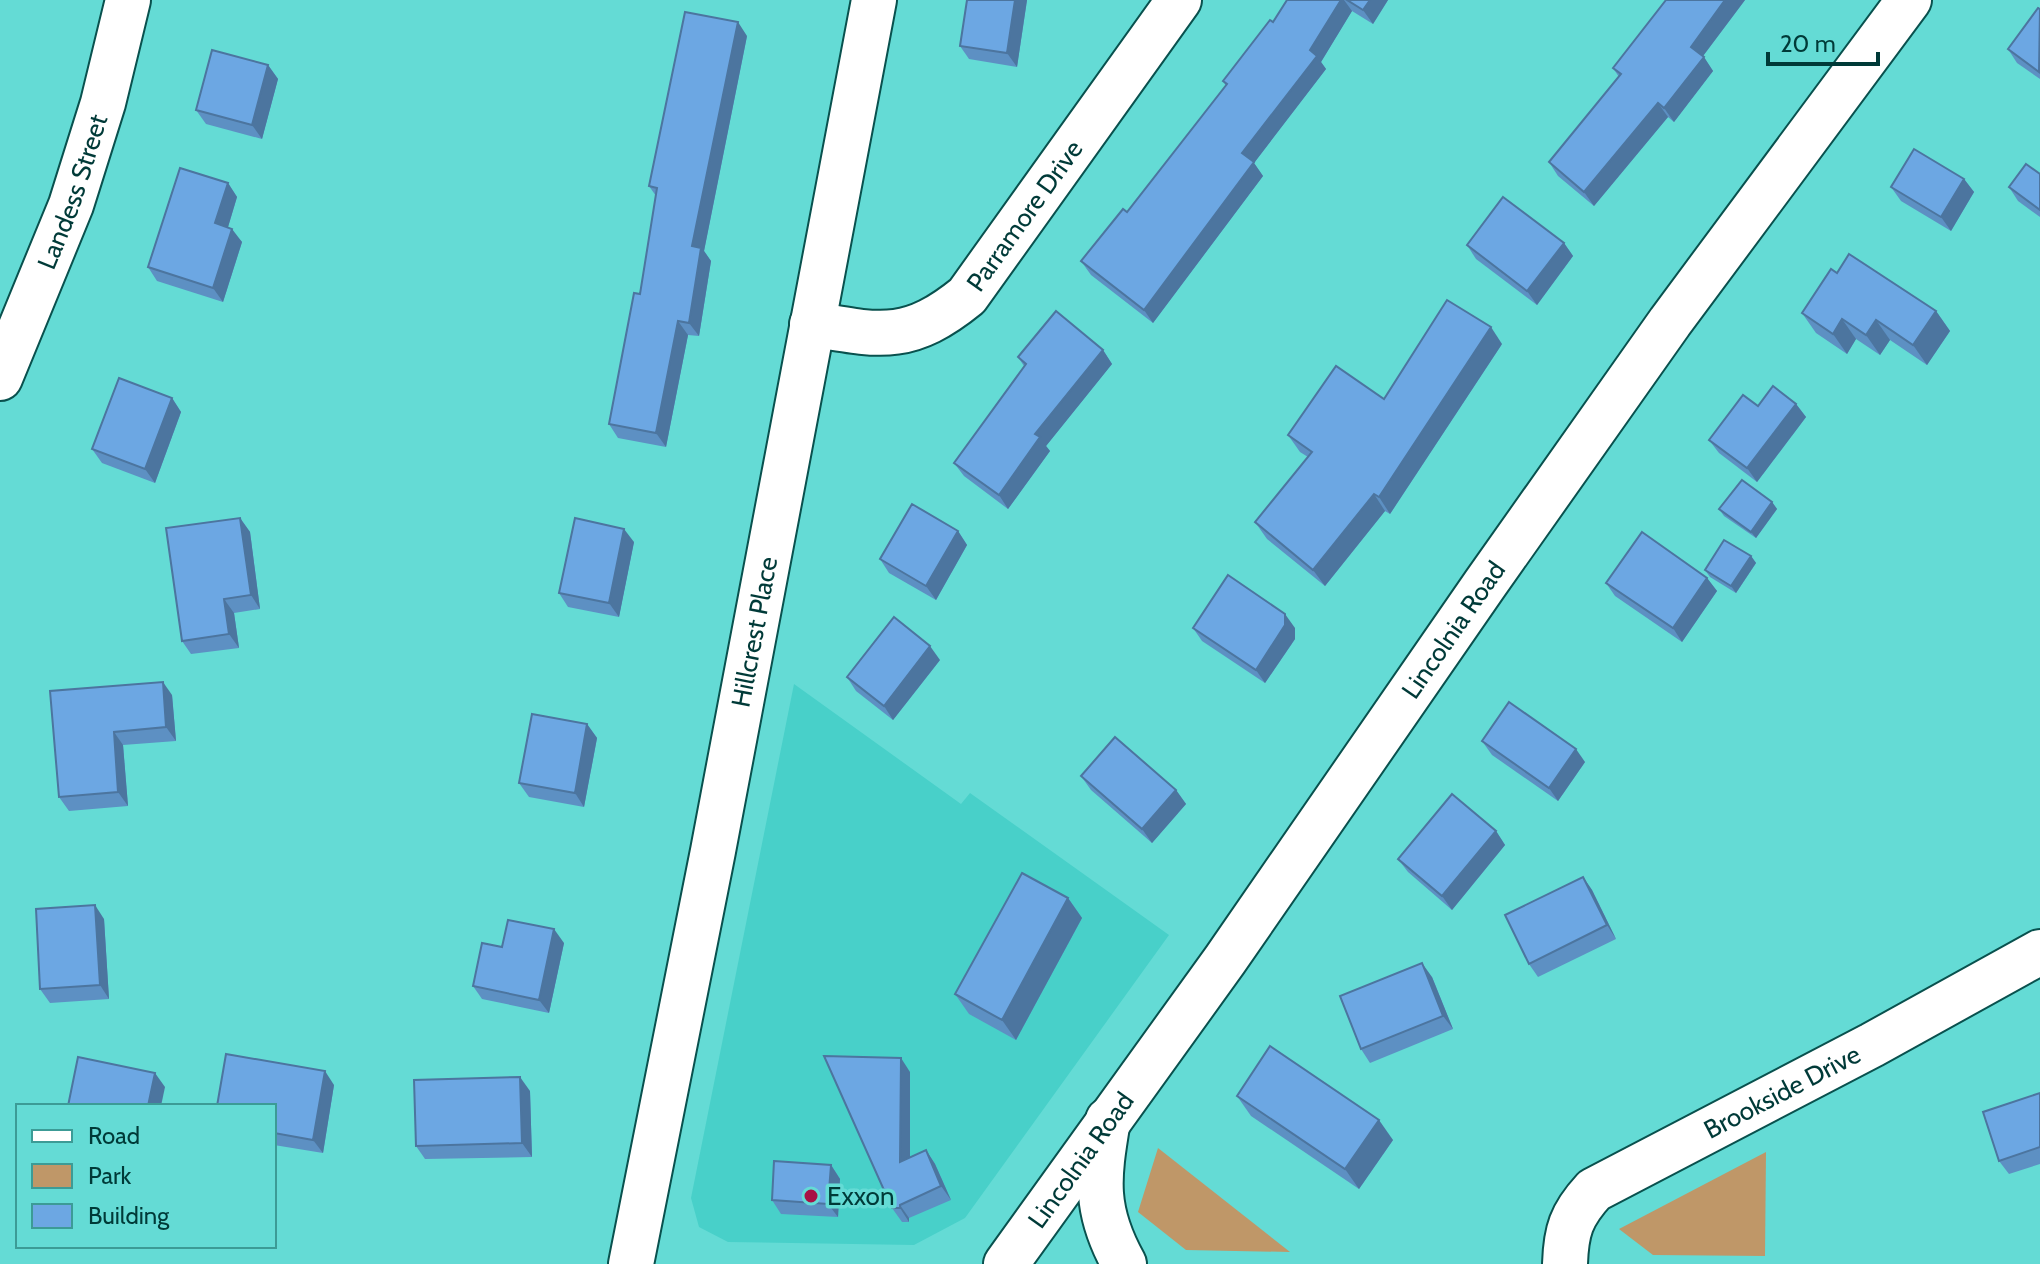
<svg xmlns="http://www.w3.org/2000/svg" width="2040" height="1264" font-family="Cabin,sans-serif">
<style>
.built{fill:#48d0c9}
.green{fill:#bf9768}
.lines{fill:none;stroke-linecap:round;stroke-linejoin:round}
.minor-casing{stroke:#09514e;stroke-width:48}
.tertiary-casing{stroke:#09514e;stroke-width:48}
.secondary-casing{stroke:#09514e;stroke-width:48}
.primary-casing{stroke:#09514e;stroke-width:48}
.minor{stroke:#fff;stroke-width:44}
.tertiary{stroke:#fff;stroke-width:44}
.secondary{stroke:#fff;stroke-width:44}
.primary{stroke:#fff;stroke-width:44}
.wall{fill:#5d90c3}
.shaded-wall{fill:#4c759f}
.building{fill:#6ca7e3;stroke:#4c759f;stroke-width:2}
.poi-dot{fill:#a81144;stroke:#64dbd5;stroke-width:3}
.labels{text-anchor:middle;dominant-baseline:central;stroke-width:7;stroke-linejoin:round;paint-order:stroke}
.street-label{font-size:26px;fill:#003a38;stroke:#64dbd5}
.poi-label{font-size:26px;fill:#003a38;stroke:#64dbd5;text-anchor:start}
</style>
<rect width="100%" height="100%" fill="#64dbd5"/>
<path class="built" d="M794,684l167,120 9,-11 199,142 -204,283 -51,27 -186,-3 -29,-15 -8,-29z"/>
<g class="green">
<path d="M1158,1148l132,104 -104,-2 -48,-38z"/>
<path d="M1766,1152l-1,104 -112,-1 -34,-26z"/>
</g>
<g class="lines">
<g class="minor-casing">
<g id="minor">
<path id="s1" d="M812,324c69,12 97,19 155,-28l212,-296"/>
<path id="s2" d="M0,378l71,-173 32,-102 25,-103"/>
<path id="s3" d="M631,1264l82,-413 161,-851"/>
</g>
</g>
<g class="tertiary-casing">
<g id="tertiary">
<path id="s4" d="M1565,1264c1,-33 6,-49 29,-74l278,-145 168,-93"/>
</g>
</g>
<g class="secondary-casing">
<g id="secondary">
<path id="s5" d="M1006,1264l219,-304 260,-376 185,-262 239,-322"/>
</g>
</g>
<g class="primary-casing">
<path id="primary" d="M1108,1120c-10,59 -14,90 16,144"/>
</g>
<use href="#minor" class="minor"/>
<use href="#tertiary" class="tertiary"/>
<use href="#secondary" class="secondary"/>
<use href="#primary" class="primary"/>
</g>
<g class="wall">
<path d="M967,0h60l-10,67 -48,-8 -9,-13z"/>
<path d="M1287,0h101l-15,24 -21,-13 -31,51 5,7 -72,94 9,13 -110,147 -62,-48 -10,-14 46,-49 99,-126 -3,-5 50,-59z"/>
<path d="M1666,0h79l-42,56 10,15 -39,51 -6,-5 -74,89 -36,-30 -9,-14 70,-85 -6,-9z"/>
<path d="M2040,9v70l-23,-16 -9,-14z"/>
<path d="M747,36l-43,215 7,10 -12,75 -11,-1 -22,112 -48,-9 -9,-14 31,-130 16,-98 -7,-10z"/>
<path d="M268,65l10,14 -16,60 -56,-15 -10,-14z"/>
<path d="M2040,174v43l-22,-16 -9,-14z"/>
<path d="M1964,179l10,13 -23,39 -50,-30 -10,-14z"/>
<path d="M228,183l9,14 -9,30 14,15 -19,60 -66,-21 -9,-14z"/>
<path d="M1564,243l9,13 -36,49 -61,-46 -9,-14z"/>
<path d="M1837,273l99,38 14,20 -23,34 -37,-25 -10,15 -24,-16 -9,15 -31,-21 -14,-20z"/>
<path d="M1502,344l-112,170 -5,-3 -60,75 -58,-47 -12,-17 53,-65 -8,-5 -12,-17 96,-36z"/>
<path d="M1103,350l9,14 -66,82 4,5 -42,58 -44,-33 -10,-13 70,-97 -6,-9z"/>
<path d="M172,398l9,14 -26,71 -53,-20 -10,-14z"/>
<path d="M1796,404l10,13 -49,65 -38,-29 -10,-13 49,-34z"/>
<path d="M1772,502l5,7 -21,29 -32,-22 -5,-7z"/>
<path d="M240,518l10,14 10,77 -26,4 5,35 -48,6 -9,-13z"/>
<path d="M958,531l9,14 -31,55 -47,-27 -9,-14z"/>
<path d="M634,542l-15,75 -51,-10 -9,-14z"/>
<path d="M1751,556l5,7 -20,30 -26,-16 -5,-7z"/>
<path d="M1707,578l10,13 -35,51 -67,-46 -9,-13z"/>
<path d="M1193,628h102v11l-30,44 -63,-42z"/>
<path d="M940,660l-47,60 -37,-29 -9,-14z"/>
<path d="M50,691l122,4 4,46 -53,4 5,61 -59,5 -10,-14z"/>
<path d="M587,724l10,14 -13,69 -55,-10 -10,-14z"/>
<path d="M1482,741l103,21 -27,39 -66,-46z"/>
<path d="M1081,776l95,14 10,14 -34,39 -61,-53z"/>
<path d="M1496,831l9,14 -53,65 -44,-38 -10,-13z"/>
<path d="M1583,877l9,13 24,49 -78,38 -9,-13z"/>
<path d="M1068,898l14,20 -66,122 -47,-26 -14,-20z"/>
<path d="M104,919l5,80 -59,4 -10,-14z"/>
<path d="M564,943l-15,70 -67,-14 -9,-13 29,-39z"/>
<path d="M1432,977l21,52 -83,34 -9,-14z"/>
<path d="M910,1072v85l16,-7 9,14 16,36 -42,18v4h-7l-10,-14z"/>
<path d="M334,1085l-11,68 -49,-8v-39z"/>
<path d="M530,1091l2,66 -107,2 -9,-13z"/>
<path d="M2040,1093v71l-31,10 -10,-13z"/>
<path d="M1237,1096l156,44 -34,49 -108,-73z"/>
<path d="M831,1165l9,14 -2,38 -57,-3 -9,-14z"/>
</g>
<g class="shaded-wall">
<path d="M1015,0h12l-10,67 -10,-14z"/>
<path d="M1341,0h3l8,11 -31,51 5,7 -72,94 9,13 -110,147 -9,-13 98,-157 68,-103z"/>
<path d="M1370,0h18l-15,24 -10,-14z"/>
<path d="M1725,0h20l-45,60 -9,-13z"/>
<path d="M738,22l9,14 -43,215 7,10 -12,75 -10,-13 3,-77z"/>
<path d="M1704,57l9,14 -39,51 -10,-14z"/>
<path d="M268,65l10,14 -16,60 -10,-14z"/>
<path d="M1658,103l10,14 -74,89 -10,-14z"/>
<path d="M1964,179l10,13 -23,39 -10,-14z"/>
<path d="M228,183l9,14 -12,40 -10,-14z"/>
<path d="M232,229l10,13 -19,60 -10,-14z"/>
<path d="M1564,243l9,13 -36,49 -10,-14z"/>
<path d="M1936,311l14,20 -23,34 -14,-20z"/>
<path d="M1842,319l14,20 -9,15 -14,-20z"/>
<path d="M1876,320l14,20 -10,15 -14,-20z"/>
<path d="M678,321l10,14 -22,112 -10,-14z"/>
<path d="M1491,327l11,17 -112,170 -11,-17z"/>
<path d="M1103,350l9,14 -66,82 4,5 -42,58 -9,-14 36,-61z"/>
<path d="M172,398l9,14 -26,71 -10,-14z"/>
<path d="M1796,404l10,13 -49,65 -10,-14z"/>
<path d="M1374,494l11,17 -60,75 -12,-16z"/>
<path d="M1772,502l5,7 -21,29 -5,-6z"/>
<path d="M240,518l10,14 10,77 -9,-14z"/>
<path d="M624,529l10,13 -15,75 -10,-14z"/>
<path d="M958,531l9,14 -31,55 -10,-14z"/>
<path d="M1751,556l5,7 -20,30 -5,-7z"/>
<path d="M1707,578l10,13 -35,51 -9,-14z"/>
<path d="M224,599l10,14 5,35 -10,-14z"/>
<path d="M1285,614l10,14v11l-30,44 -9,-13z"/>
<path d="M930,646l10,14 -47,60 -9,-14z"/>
<path d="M163,682l9,13 4,46 -10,-14z"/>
<path d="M587,724l10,14 -13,69 -9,-14z"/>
<path d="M114,732l9,13 5,61 -10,-14z"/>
<path d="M1576,749l9,13 -27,39 -9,-13z"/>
<path d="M1176,790l10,14 -34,39 -10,-14z"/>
<path d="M1496,831l9,14 -53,65 -10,-14z"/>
<path d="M1583,877l9,13 24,49 -9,-14z"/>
<path d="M1068,898l14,20 -66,122 -14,-20z"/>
<path d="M95,905l9,14 5,80 -9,-14z"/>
<path d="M554,929l10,14 -15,70 -10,-13z"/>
<path d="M1422,963l10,14 21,52 -10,-13z"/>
<path d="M901,1058l9,14v103l-10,-13z"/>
<path d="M325,1071l9,14 -11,68 -10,-13z"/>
<path d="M155,1073l10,14 -4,19h-13z"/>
<path d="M520,1077l10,14 2,66 -10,-14z"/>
<path d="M1379,1120l14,20 -34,49 -14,-20z"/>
<path d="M926,1150l9,14 16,36 -10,-14z"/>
<path d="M831,1165l9,14 -2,38 -10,-13z"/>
<path d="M900,1205l9,13v4l-9,-14z"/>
</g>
<g class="building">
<path d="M967,0h48l-8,53 -47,-7z"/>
<path d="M1287,0h54l-31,50 7,6 -75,97 12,9 -110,148 -63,-49 42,-52 4,3 100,-128 -4,-3 47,-61 3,2z"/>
<path d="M1347,0h23l-7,10z"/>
<path d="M1666,0h59l-34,47 13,10 -40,51 -6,-5 -74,89 -35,-30 72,-88 -8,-6z"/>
<path d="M2038,8l2,1 -1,63 -31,-23z"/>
<path d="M685,12l53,10 -46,224 9,2 -12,75 -11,-2 -22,112 -47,-9 25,-131 6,1 17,-106 -8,-2z"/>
<path d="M212,50l56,15 -16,60 -56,-15z"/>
<path d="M1914,149l50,30 -23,38 -50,-30z"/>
<path d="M2026,164l14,10v36l-31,-23z"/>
<path d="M180,168l48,15 -13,40 17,6 -19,59 -65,-21z"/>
<path d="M1503,197l61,46 -37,48 -60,-46z"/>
<path d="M1849,254l87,57 -23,34 -37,-25 -10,15 -24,-16 -9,15 -31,-21 29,-44 6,4z"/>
<path d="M1447,300l44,27 -112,170 -5,-3 -61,76 -58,-48 57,-70 -24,-17 48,-69 48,33z"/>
<path d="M1056,311l47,39 -68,84 5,3 -41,58 -45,-32 72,-99 -8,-7z"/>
<path d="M119,378l53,20 -27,71 -53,-20z"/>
<path d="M1773,386l23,18 -49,64 -38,-28 34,-45 15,11z"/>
<path d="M1742,480l30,22 -21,30 -32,-23z"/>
<path d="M912,504l46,27 -32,55 -46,-27z"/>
<path d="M240,518l11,77 -27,4 5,35 -47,7 -16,-113z"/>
<path d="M575,518l49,11 -15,74 -50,-10z"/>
<path d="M1642,532l65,46 -34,50 -67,-45z"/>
<path d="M1724,540l27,16 -20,30 -26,-16z"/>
<path d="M1228,575l57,39v11l-29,45 -63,-42z"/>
<path d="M894,617l36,29 -46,60 -37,-29z"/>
<path d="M163,682l3,45 -52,5 4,60 -59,5 -9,-106z"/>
<path d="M1509,702l67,47 -27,39 -67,-47z"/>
<path d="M532,714l55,10 -12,69 -56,-10z"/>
<path d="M1115,737l61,53 -34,39 -61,-53z"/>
<path d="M1452,794l44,37 -54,65 -44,-37z"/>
<path d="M1022,873l46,25 -66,122 -47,-26z"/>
<path d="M1583,877l24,48 -78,39 -24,-49z"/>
<path d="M95,905l5,80 -60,4 -4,-80z"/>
<path d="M508,920l46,9 -15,71 -66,-14 9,-43 20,4z"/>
<path d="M1422,963l21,53 -82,33 -21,-53z"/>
<path d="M1270,1046l109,74 -34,49 -108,-73z"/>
<path d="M226,1054l99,17 -12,69 -39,-7v-27h-57z"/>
<path d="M824,1056l77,2 -1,104 26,-12 15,36 -41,19v3h-8z"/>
<path d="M78,1057l77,16 -7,33h-80z"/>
<path d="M520,1077l2,66 -106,3 -2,-66z"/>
<path d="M2040,1093v54l-41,14 -16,-49z"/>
<path d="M774,1161l57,4 -3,39 -56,-4z"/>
</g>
<circle class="poi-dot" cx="811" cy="1196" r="8"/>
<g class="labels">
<g class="street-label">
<text stroke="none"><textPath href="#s2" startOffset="200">Landess Street</textPath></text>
<text stroke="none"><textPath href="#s1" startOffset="264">Parramore Drive</textPath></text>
<text stroke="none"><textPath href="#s5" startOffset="776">Lincolnia Road</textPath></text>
<text stroke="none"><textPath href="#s3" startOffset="644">Hillcrest Place</textPath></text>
<text stroke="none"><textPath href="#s4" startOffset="294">Brookside Drive</textPath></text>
<text stroke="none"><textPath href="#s5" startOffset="128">Lincolnia Road</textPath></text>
</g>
<g class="poi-label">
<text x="827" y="1196">Exxon</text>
</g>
</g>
<rect x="16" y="1104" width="260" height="144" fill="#64dbd5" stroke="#3c9b96" stroke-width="2"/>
<rect x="32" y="1130" width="40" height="12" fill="#ffffff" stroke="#3c9b96" stroke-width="2"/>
<text x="88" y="1144" font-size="24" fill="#003a38">Road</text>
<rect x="32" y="1164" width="40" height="24" fill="#bf9768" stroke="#3c9b96" stroke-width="2"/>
<text x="88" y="1184" font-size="24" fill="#003a38">Park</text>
<rect x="32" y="1204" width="40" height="24" fill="#6ca7e3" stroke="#3c9b96" stroke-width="2"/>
<text x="88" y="1224" font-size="24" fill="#003a38">Building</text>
<path d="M1768 52v12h110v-12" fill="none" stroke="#003a38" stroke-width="4"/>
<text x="1780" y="52" font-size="24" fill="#003a38" stroke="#64dbd5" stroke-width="6" paint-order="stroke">20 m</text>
</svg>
